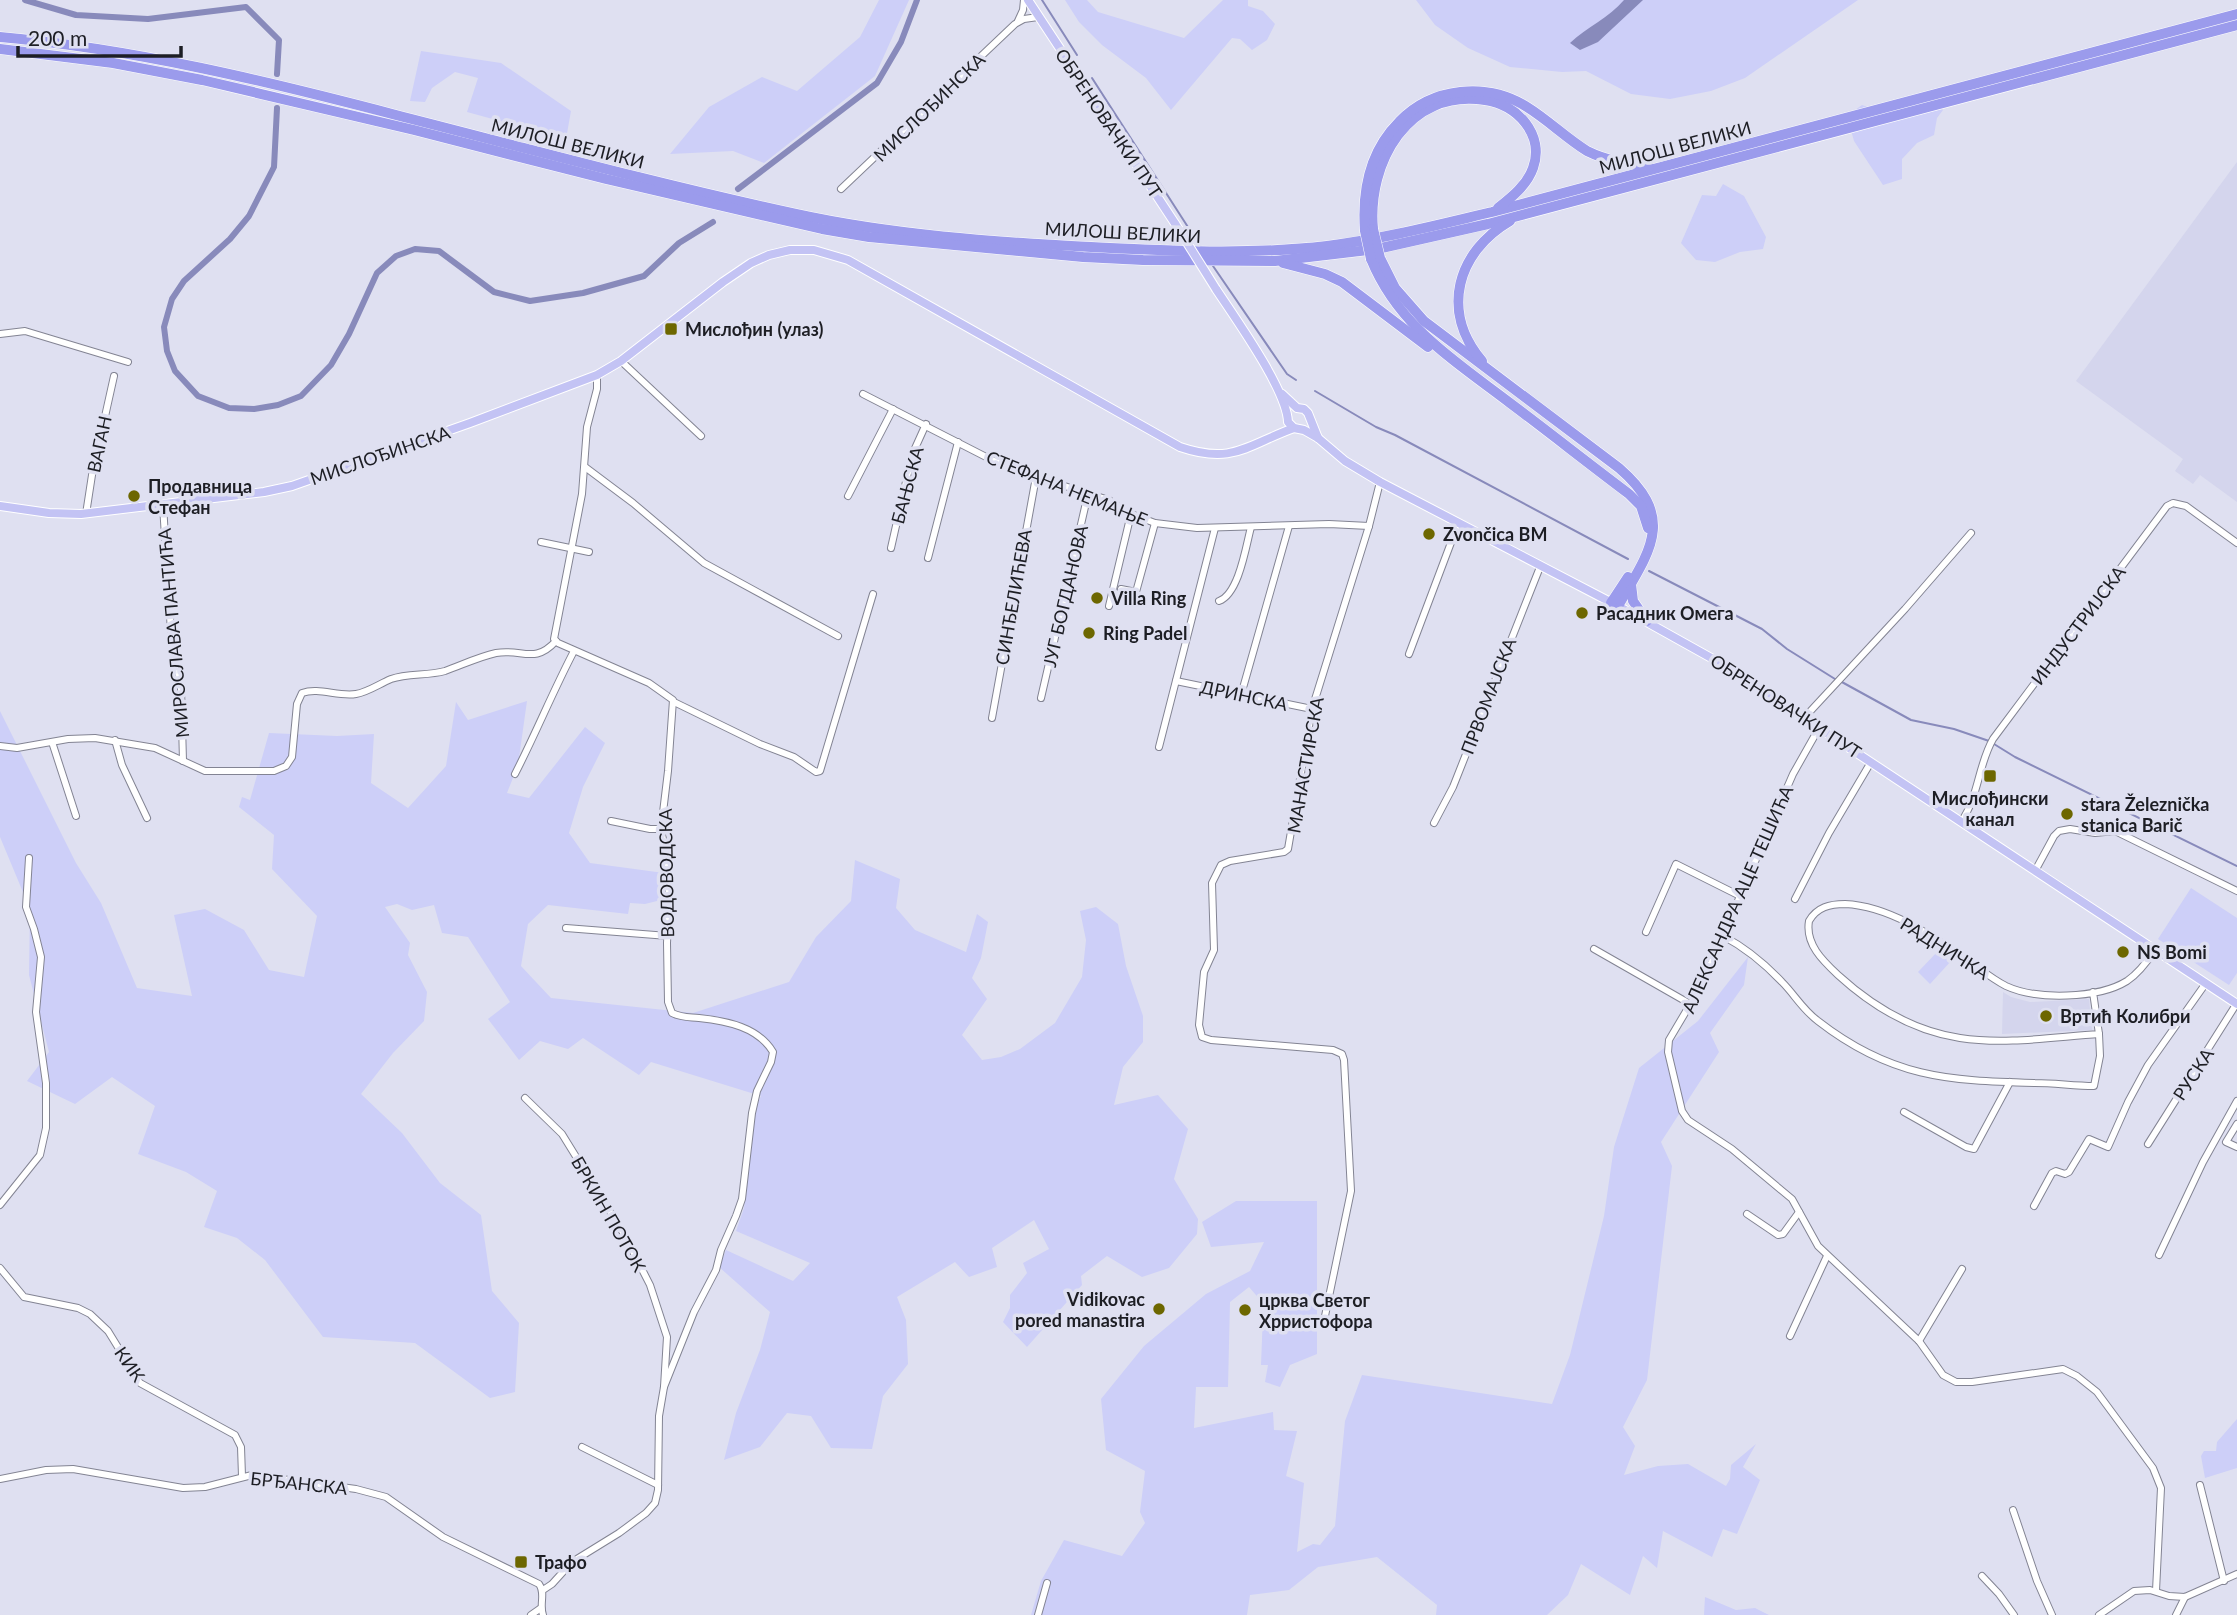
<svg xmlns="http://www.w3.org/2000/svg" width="2237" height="1615" font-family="Lato,sans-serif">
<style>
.built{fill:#d4d5ed}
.green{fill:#cdcff8}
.water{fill:#888abb}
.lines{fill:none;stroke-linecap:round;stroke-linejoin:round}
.stream{stroke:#888abb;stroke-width:2}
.canal{stroke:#888abb;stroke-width:6}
.minor-casing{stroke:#838493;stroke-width:8}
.major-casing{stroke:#fff;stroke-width:10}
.highway-casing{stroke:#fff;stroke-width:11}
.minor{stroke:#fff;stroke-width:6}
.major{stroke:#c3c3f4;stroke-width:8}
.highway{stroke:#9b9bec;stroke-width:10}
.major-bridge-casing{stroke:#fff;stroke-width:10;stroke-linecap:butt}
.highway-bridge-casing{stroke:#fff;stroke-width:11;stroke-linecap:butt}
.major-bridge{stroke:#c3c3f4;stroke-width:8}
.highway-bridge{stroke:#9b9bec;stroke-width:10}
.poi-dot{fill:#6d6700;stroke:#dfe0f1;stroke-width:2.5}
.labels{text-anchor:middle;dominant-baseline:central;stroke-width:7;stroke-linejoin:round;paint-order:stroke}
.street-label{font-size:18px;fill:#1d1e24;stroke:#dfe0f1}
.poi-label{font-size:18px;font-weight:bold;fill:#1d1e24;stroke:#dfe0f1;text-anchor:start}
</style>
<rect width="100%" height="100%" fill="#dfe0f1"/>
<g class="built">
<path d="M2237,162v340l-37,-27 -7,9 -18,-13 8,-12 -107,-78z"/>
<path d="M2003,992l8,5 19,5 59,-3 3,31 -90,4z"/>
</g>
<g class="green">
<path d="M879,0h30l-34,76 -111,87 -31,-12 -63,3 39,-47 53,-30 35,14 63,-54z"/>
<path d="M1065,0h22l11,12 86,26 39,-38h25v6l15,5 12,13 -8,16 -15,10 -12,-11 -8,-1 -61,72 -25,-32 -44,-33 -23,-23z"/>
<path d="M1416,0h442l-113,78 -34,13 -41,8 -39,-5 -45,-23 -24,1 -52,-5 -42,-19 -33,-23z"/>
<path d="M421,51l80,12 70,48 -5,28 -99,-27 11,-34 -23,-6 -23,16 -7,14 -15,-1z"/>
<path d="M1928,100l15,10 -6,8 -3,17 -17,8 -15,16v20l-19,6 -29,-44 -7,-25 15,-11 23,8 20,-1z"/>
<path d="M1723,184l21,12 22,41 -3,12 -23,3 -25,10 -19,-2 -15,-17 21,-48 14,1z"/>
<path d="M527,701l-9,64 -11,28 22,5 56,-71 20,16 -22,44 -14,46 21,30 74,10 1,26 -20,5 -15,-1 -2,11 -80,-9 -20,19 -7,42 30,32 142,15 96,-31 27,-45 35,-36 4,-41 45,19 -4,29 19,22 51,22 11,-38 11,8 -7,36 -9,20 15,21 -25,36 20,25 19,-3 19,-8 35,-26 27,-46 4,-37 -6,-29 16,-4 22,17 8,42 17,50v26l-20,25 -9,38 44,-10 30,34 -14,50 24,40 -1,15 -28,34 -27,9 -35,-21 -26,20 1,9 -55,62 -24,-25 7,-14v-13l17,-22 -4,-10 26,-14 -15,-29 -42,28 5,19 -28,10 -14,-15 -58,35 9,23 2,44 -25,32 -11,53 -41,-1 -20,-32 -24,-3 -27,34 -36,13 12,-47 24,-63 10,-38 -51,-45 7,-17 67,31 17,-18 -74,-32 8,-23 11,-99 6,-13 -110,-34 -12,13 -56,-37 -15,11 -28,-8 -21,19 -31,-41 22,-17 -42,-65 -26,-4 -8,-28 -22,5 -15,-6 -12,3 25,36 -2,12 19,37 -3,29 -31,32 -32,41 41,39 38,50 41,32 11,76 27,32 -4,69 -25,6 -75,-55 -92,-6 -58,-77 -28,-22 -33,-11 13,-36 -31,-19 -48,-18 17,-48 -43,-29 -37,27 -48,-23 22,-29 -20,-77 1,-66 -30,-72v-126l76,152 25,40 36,85 55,8 -18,-81 31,-6 39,21 25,40 35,7 13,-61 -45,-47 2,-34 -35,-28 3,-10 8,3 19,-67 68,3 37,-2 -3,49 37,25 38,-42 10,-64 12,18z"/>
<path d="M2191,888l46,30v55l-8,12 -71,-46z"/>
<path d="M1939,950l12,11 -21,23 -12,-12z"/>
<path d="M1748,957l-4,28 -34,48 9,19 -58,90 11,24 -25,214 -24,47 12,19 -11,29 34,-9 30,-2 38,22 4,-7 1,-14 25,-21 -13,23 17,13 -23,54 -14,-5 -11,28 -49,-26 -6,37 -14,-12 -13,39 -49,-31 -13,31 -21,20h-111l1,-10 -60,-48 -59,10 -29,23 -39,5 -3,20h-216l10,-34 23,-41 58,16 23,-33 -5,-11 5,-41 -39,-21 -5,-51 43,-53 62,-52 44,-23 14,-29 -53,5 -9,-25 34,-21h81v153l-27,11 -10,22 -15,-5 3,-17h-7l2,-52 5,-4 -19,-22 -19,15 -2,85h-32l-2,41 79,-16 1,18 23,1 -11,45 18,7 -7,69 16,-8 7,1 15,-19 10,-105 17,-46 190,29 18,-49 34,-139 10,-69 25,-79 59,-47z"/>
<path d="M2237,1419v49l-32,10 -4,-22 3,-5h12l1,-9z"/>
<path d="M1705,1597l31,13 19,-2 14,7h-65z"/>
</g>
<path class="water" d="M1624,0h19l-45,42 -18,8 -10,-7c17,-16 39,-25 54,-43z"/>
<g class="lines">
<g class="stream">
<path d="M1042,0l35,55"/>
<path d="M1092,78l103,160"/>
<path d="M1213,266l74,108 9,6"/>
<path d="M1315,391l61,36 19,8 233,124"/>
<path d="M1649,571l113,58 25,20 48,30"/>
<path d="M1840,681l71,39 43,9 35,12"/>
<path d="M1994,744l21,13 222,109"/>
</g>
<g class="canal">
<path d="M25,0l51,15 72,4 98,-12 33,33 -2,34"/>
<path d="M277,108l-3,59 -25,49 -19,23 -46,42 -12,18 -8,28 3,24 8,20 23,25 31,12 25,1 24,-4 23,-9 30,-31 18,-31 28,-61 19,-17 19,-7 24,2 55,41 36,9 53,-8 61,-17 35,-33 34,-21"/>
<path d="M738,189l139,-106 24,-41 16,-42"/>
</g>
<g class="minor-casing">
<g id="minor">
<path d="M1018,21l5,-11 1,-10"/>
<path d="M841,189l174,-165 9,-5 14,-2"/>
<path d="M0,334l25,-3 103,31"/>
<path d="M621,361l80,75"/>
<path d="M597,375v14l-10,38 -5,67 -28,145 4,4 91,40 24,17 -5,71 -7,58 6,31 2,38 -2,45 1,59 4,11c10,5 16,4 27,5 28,3 59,9 74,34l-2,10 -14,29 -5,22 -10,86 -6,17 -15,34 -5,20 -22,42 -30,75"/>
<path d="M863,394l129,66 44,17 73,23 22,14 24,9 42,5 132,-4 40,2"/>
<path d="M585,467l48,36 71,60 134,73"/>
<path d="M848,496l45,-87"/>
<path d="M163,505l8,127 10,56 2,73"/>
<path d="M86,514l6,-39 22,-99"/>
<path d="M541,542l48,10"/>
<path d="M891,548l21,-93 14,-31"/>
<path d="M928,558l30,-116"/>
<path d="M1121,589l15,3 19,-69"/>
<path d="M1219,601c20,-7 27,-55 32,-74"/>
<path d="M1109,606l22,-92"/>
<path d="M1409,654l49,-130"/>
<path d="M1176,681l136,28"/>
<path d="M1241,695l48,-169"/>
<path d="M1041,698l47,-204"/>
<path d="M674,702l86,42 34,13 22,15 4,-1 53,-177"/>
<path d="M992,718l44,-241"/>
<path d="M1804,718l101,-109 66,-76"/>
<path d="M1819,728l-26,46 -92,212 -32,54 -1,12 14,59 6,9 44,29 60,50 26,47 101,95 24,34 13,7h16l91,-13 14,7 20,16 56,76 8,20 -5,103"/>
<path d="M115,740l7,25 25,53"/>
<path d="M52,742l24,74"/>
<path d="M0,746l17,2 51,-9 27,-1 60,10 50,23h69l12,-5 6,-9 5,-53 5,-11c17,-6 36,4 54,1 12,-2 23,-10 35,-15 17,-6 36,-3 54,-8 17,-6 33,-14 51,-18 26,-5 38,12 60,-12"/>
<path d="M1159,747l56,-219"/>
<path d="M515,774c21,-41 38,-83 59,-123"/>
<path d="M611,821l39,8h11"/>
<path d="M1961,822c18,-26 17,-57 32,-83l174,-233 6,-3 13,3 51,37"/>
<path d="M1434,823l19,-36 87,-220"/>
<path d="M2035,871l19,-35 5,-5 11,-2 25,4 20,-2 122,60"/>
<path d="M1795,899l34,-66 42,-71"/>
<path d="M566,928l102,8"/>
<path d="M1646,932l30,-68 64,32"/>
<path d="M1723,936c23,12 41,27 59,46 13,13 20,27 36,39 72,56 129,60 217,62 20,0 39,3 59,3l6,-30 -1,-22"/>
<path d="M1594,949l98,56"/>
<path d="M2093,992l6,42c-45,3 -94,11 -139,4 -46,-7 -88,-32 -122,-63 -15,-14 -33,-31 -29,-54 8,-14 21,-17 36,-17 44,2 86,31 121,55 13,9 26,20 40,27 30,14 92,13 121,-5 12,-8 20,-19 28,-31"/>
<path d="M525,1098l37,36 63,102 25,49 17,52 -3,50 -5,29 -1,74 -3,13 -9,10 -27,20 -47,29 -20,22 -9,6"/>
<path d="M1904,1112l62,35 8,2 36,-67"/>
<path d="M2237,1124l-11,18 11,5"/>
<path d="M2148,1144l89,-141"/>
<path d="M0,1205l40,-50 6,-27v-45l-10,-71 5,-55 -7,-28 -8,-22 3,-49"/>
<path d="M2034,1206l18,-33 4,-2 9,3 4,-2 20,-33 19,8 20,-45 20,-37 58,-82"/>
<path d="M1747,1214l31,21 5,-1 16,-22"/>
<path d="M2159,1255l44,-93 34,-61"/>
<path d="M0,1268l24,29 54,11 12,6 18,17 32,52 95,52 6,12 1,29"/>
<path d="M1273,1325h43l9,-9 26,-125 -7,-131 -2,-6 -9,-4 -122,-10 -9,-3 -3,-12 5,-53 10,-22 -2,-67 9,-18 9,-4 54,-9 4,-3 24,-140 57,-183 11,-44"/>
<path d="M1790,1336l37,-80"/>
<path d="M1919,1341l43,-72"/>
<path d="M582,1447l76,38"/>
<path d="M0,1479l46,-9 27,-1 110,19 22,-1 47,-12 104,14 30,8 57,40 96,47c7,9 0,20 4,31"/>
<path d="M2200,1485l24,96"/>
<path d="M2013,1510l24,71 15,34"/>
<path d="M1982,1576l17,18 15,21"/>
<path d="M531,1615l10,-7"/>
<path d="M1038,1615l9,-32"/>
<path d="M2099,1615l35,-24 16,-1 19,6 16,1 52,-23"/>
<path d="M2176,1615l9,-18"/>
</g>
</g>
<g class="major-casing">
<g id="major">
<path d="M1028,0l148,225"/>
<path d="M1216,289c19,29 71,101 72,133l6,6 10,2 14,8 27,23 35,21 238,124 104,58 515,340"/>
<path d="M1282,394l15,14 7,1 4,4 10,25"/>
<path d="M0,506l49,7 32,1 183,-22 28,-6 178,-63 127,-48 24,-14 102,-79 28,-19 18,-8 21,-5h24l34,10 332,187c53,18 67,-2 114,-19"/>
</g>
</g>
<g class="highway-casing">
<g id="highway">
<path d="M0,37c135,12 266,44 396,78 133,34 266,70 400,99 96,21 197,28 295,33 79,4 158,8 236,-1 56,-7 110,-21 165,-34l745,-198"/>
<path d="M0,49l113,14 89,17 212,50 192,49 216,50 47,8 214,20 60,3 132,1 102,-12 111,-25 749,-199"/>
<path d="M1373,229c-6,-66 35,-141 112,-129 32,4 60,35 48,68 -6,17 -21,29 -35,40"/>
<path d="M1365,231c-3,-40 5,-80 34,-109 33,-35 88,-40 128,-15 21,13 39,31 60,44 20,10 41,13 62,16"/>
<path d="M1380,258l15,30 29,33 195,147c58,50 31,83 -1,138"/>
<path d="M1371,259c27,67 84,102 139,144 40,30 79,61 119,91l12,12 7,22"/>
<path d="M1283,263l42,11 17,8 86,65"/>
<path d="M1482,361c-42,-50 -25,-109 28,-140"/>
<path d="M1631,584l2,17 14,20"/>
<path d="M1611,603l17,-26"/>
</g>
</g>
<use href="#minor" class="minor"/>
<use href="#major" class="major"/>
<use href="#highway" class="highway"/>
<g class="major-bridge-casing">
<path id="major-bridge" d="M1176,225l40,64"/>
</g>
<g class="highway-bridge-casing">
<g id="highway-bridge">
<path d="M1373,229l7,29"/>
<path d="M1365,231l6,28"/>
</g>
</g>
<use href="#major-bridge" class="major-bridge"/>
<use href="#highway-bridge" class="highway-bridge"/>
</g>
<g class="poi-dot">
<rect x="664" y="322" width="14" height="14" rx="3.5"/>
<circle cx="134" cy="496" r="7"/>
<circle cx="1429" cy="534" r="7"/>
<circle cx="1097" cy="598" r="7"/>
<circle cx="1582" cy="613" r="7"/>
<circle cx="1089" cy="633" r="7"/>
<rect x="1983" y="769" width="14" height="14" rx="3.5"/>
<circle cx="2067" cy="814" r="7"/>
<circle cx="2123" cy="952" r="7"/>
<circle cx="2046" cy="1016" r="7"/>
<circle cx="1159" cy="1309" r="7"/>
<circle cx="1245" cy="1310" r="7"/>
<rect x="514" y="1555" width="14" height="14" rx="3.5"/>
</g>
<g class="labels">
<g class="street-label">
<text transform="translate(929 107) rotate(-44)">МИСЛОЂИНСКА</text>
<text transform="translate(1109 123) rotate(56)">ОБРЕНОВАЧКИ ПУТ</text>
<text transform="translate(568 143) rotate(14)">МИЛОШ ВЕЛИКИ</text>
<text transform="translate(1675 147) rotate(-15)">МИЛОШ ВЕЛИКИ</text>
<text transform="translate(1123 232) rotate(3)">МИЛОШ ВЕЛИКИ</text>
<text transform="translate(99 444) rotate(-78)">ВАГАН</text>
<text transform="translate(380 455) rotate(-19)">МИСЛОЂИНСКА</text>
<text transform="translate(907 485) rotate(-75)">БАЊСКА</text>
<text transform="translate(1067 488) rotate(22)">СТЕФАНА НЕМАЊЕ</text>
<text transform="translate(1065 596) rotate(-77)">ЈУГ БОГДАНОВА</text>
<text transform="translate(1013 597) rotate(-80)">СИНЂЕЛИЋЕВА</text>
<text transform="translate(2078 625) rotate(-53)">ИНДУСТРИЈСКА</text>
<text transform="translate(173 633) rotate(-95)">МИРОСЛАВА ПАНТИЋА</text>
<text transform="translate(1244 695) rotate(12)">ДРИНСКА</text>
<text transform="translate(1488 696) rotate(-69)">ПРВОМАЈСКА</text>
<text transform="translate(1786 706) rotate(33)">ОБРЕНОВАЧКИ ПУТ</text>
<text transform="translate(1305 765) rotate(-80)">МАНАСТИРСКА</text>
<text transform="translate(666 873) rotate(-91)">ВОДОВОДСКА</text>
<text transform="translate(1737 899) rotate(-66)">АЛЕКСАНДРА АЦЕ ТЕШИЋА</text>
<text transform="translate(1945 948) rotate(32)">РАДНИЧКА</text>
<text transform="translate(2193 1074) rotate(-57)">РУСКА</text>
<text transform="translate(609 1214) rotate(60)">БРКИН ПОТОК</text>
<text transform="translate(130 1364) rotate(55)">КИК</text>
<text transform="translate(299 1483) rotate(6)">БРЂАНСКА</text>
</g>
<g class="poi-label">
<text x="685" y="329">Мислођин (улаз)</text>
<text x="148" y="486">Продавница<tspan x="148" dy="21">Стефан</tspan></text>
<text x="1443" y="534">Zvončica BM</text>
<text x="1111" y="598">Villa Ring</text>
<text x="1596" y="613">Расадник Омега</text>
<text x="1103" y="633">Ring Padel</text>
<text x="1990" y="798" text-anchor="middle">Мислођински<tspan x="1990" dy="21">канал</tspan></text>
<text x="2081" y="804">stara Železnička<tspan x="2081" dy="21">stanica Barič</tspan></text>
<text x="2137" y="952">NS Bomi</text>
<text x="2060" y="1016">Вртић Колибри</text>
<text x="1145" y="1299" text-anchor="end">Vidikovac<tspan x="1145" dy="21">pored manastira</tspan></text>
<text x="1259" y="1300">црква Светог<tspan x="1259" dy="21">Хрристофора</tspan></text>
<text x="535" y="1562">Трафо</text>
</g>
</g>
<path d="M18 46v10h163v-10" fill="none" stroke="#1d1e24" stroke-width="3.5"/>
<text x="28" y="46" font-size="21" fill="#1d1e24" stroke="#dfe0f1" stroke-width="5" paint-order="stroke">200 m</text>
</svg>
